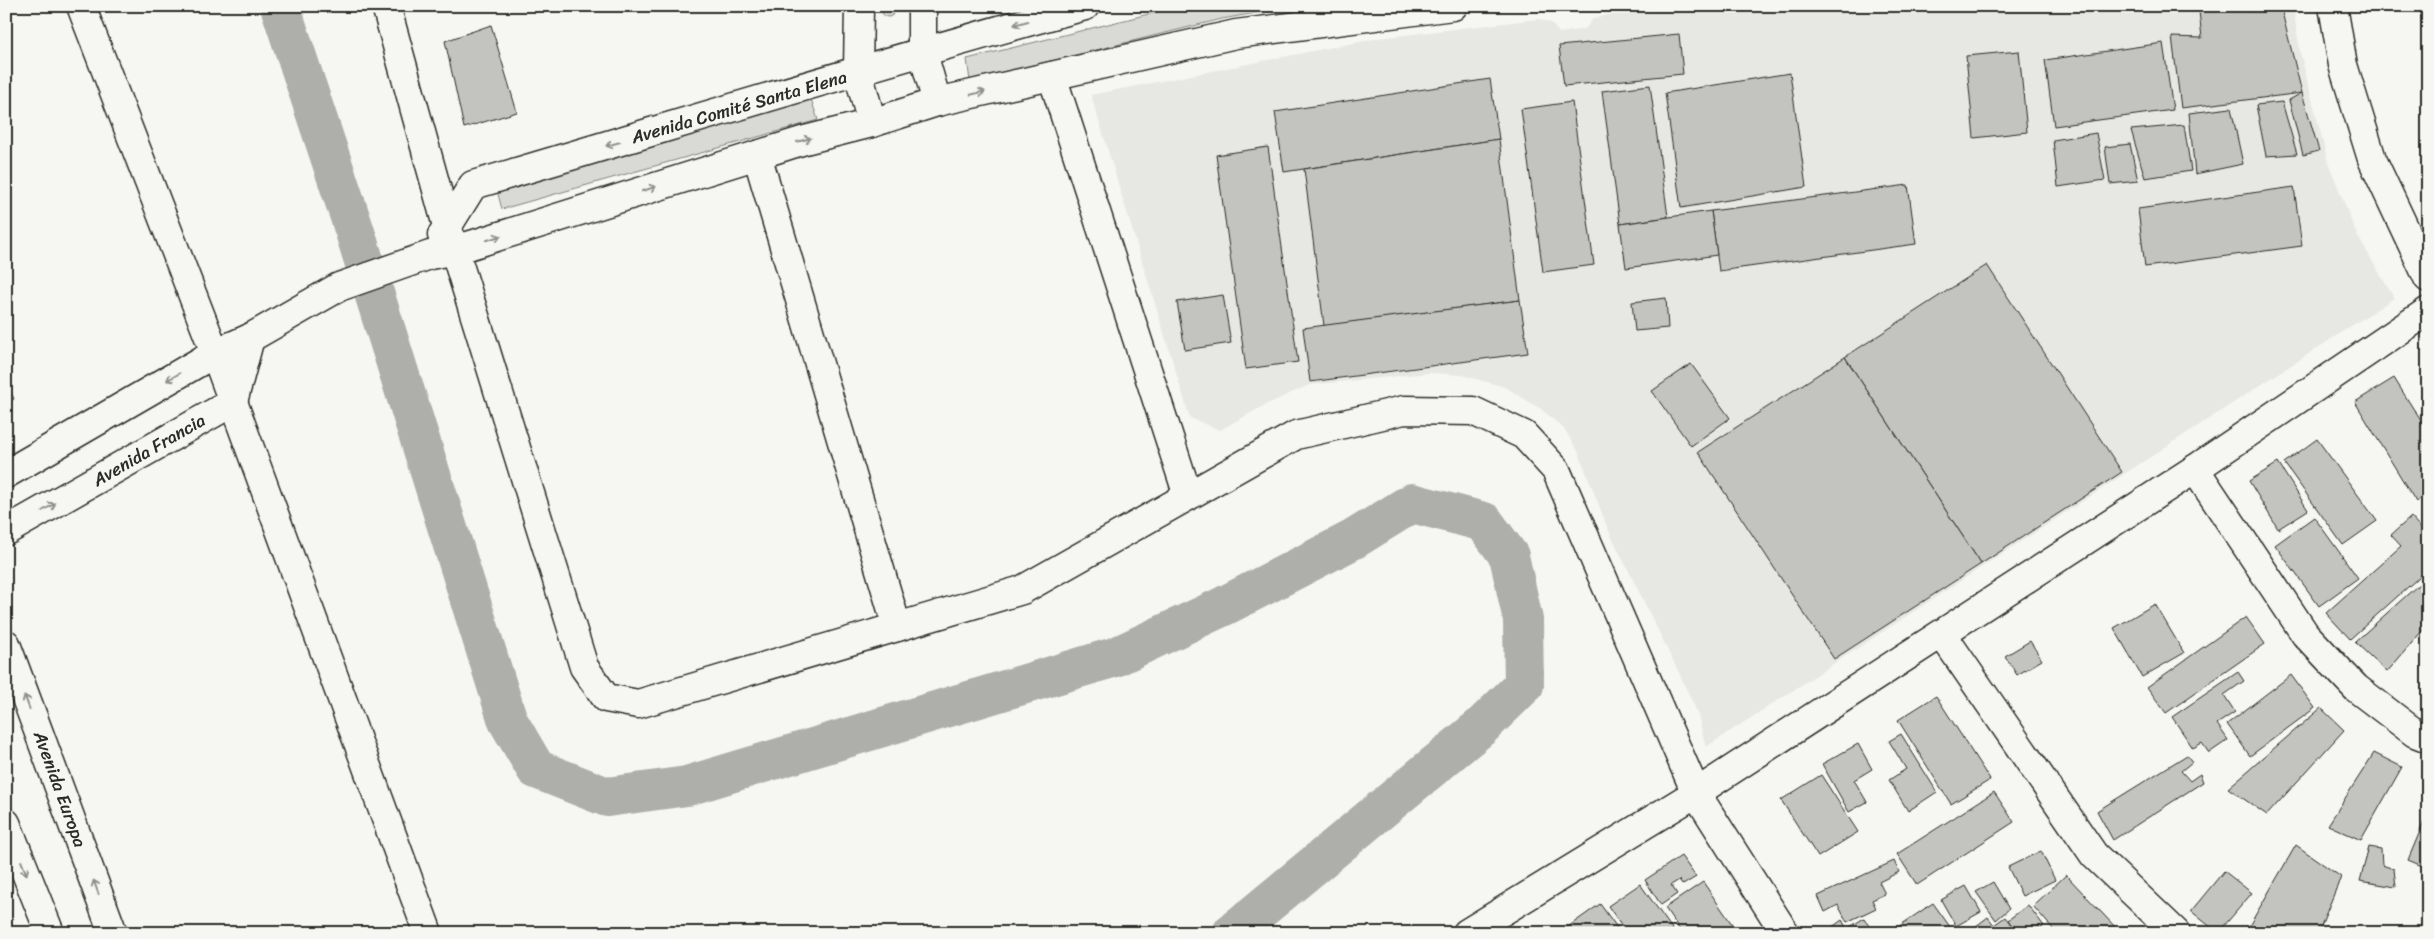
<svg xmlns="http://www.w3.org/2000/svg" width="2434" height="939" font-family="Sriracha,sans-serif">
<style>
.built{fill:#e7e7e3}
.green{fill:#d9d9d5;stroke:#828280}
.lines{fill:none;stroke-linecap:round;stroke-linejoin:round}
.canal{stroke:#aeaeab;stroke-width:40}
.building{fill:#c3c3c0;stroke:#2b2b2b}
.minor-casing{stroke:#2b2b2b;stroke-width:31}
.major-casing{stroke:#2b2b2b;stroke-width:31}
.minor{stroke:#f6f6f2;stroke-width:28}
.major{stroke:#f6f6f2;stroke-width:28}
.oneway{stroke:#90908e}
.labels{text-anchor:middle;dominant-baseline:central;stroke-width:4.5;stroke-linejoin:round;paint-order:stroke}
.street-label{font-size:18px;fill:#2b2b2b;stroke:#f6f6f2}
</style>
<rect width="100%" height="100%" fill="#f6f6f2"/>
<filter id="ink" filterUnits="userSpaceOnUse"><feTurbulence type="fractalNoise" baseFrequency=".02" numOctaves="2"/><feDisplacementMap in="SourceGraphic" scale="10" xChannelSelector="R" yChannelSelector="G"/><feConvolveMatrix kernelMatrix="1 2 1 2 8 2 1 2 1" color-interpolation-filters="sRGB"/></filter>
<g filter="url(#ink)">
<path class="built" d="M1717,6h576l7,46 28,110 29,73 37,63 -688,449 -9,-35 -15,-33 -74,-150 -30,-78 -14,-22 -23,-20 -36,-22 -43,-12 -33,-2 -120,12 -44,20 -45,25 -30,-12 -99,-323 288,-57 159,-19 13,4 8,10 26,-4 8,-10 15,-4z"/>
<g class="green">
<circle cx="888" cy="11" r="6"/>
<path d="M1181,6h114l-73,13 -252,62 -3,-22z"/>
<path d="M811,99l7,21 -316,89 -6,-22z"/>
</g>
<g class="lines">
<path class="canal" d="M280,6l75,226 153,489 28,48 71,28 80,-11 428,-129 109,-51 130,-67 58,-36 72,19 25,34 14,64 1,65 -43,42 -249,206"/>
</g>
<g class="building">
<path d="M2199,11l83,1 20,81 -121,15 -9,-71 30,1z"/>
<path d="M491,25l26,87 -53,16 -19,-87z"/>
<path d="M1679,34l4,40 -119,12 -5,-40z"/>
<path d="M2163,43l10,67 -119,16 -9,-66z"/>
<path d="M2019,51l8,81 -53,6 -8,-82z"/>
<path d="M1790,73l16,114 -125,21 -16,-115z"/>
<path d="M1490,79l9,60 -215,33 -9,-60z"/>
<path d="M1650,85l18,132 -48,7 -18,-133z"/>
<path d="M2302,93l17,58 -16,4 -14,-55z"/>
<path d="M1572,102l22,163 -51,7 -22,-163z"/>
<path d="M2282,102l15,52 -31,2 -10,-51z"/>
<path d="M2231,108l12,56 -48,10 -6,-61z"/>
<path d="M2184,125l7,46 -46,7 -14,-48z"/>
<path d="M2096,133l9,47 -47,7 -5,-47z"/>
<path d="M1499,139l21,161 -196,26 -20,-157z"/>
<path d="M2130,144l8,37 -28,3 -5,-37z"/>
<path d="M1268,147l30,215 -52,7 -30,-214z"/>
<path d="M1908,185l8,59 -197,27 -8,-60z"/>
<path d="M2294,187l8,59 -157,21 -7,-58z"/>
<path d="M1711,211l6,44 -91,13 -6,-44z"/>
<path d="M1987,265l135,207 -141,92 -136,-207z"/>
<path d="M1223,295l8,48 -46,7 -8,-48z"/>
<path d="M1666,298l2,30 -33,3 -3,-29z"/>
<path d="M1520,300l8,53 -218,29 -7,-54z"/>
<path d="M1845,357l136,207 -147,95 -136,-207z"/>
<path d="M1691,364l39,54 -39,28 -39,-55z"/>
<path d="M2394,378l34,54v61l-12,9 -61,-100z"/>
<path d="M6,382l8,17 -8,4z"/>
<path d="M2317,439l60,82 -34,24 -59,-82z"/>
<path d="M2278,463l30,47 -30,19 -29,-48z"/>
<path d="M2314,517l44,61 -39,28 -44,-61z"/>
<path d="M2411,517l17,19v33l-78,70 -24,-26 75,-67 -10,-11z"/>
<path d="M2428,576v48l-41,48 -32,-30z"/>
<path d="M2155,604l29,49 -42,24 -28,-49z"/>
<path d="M2246,617l19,27 -99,69 -19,-26z"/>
<path d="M2030,641l12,19 -25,15 -12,-19z"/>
<path d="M2238,672l6,9 -20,14 11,17 -18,12 11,16 -19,13 -7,-10 -9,5 -21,-31z"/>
<path d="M2291,675l24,33 -65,48 -23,-32z"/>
<path d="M1936,696l54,84 -39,24 -53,-84z"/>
<path d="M2321,708l23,22 -77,85 -39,-27z"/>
<path d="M1901,734l36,58 -29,19 -19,-31 17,-11 -17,-28z"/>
<path d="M1858,744l14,25 -18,11 13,22 -18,10 -27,-48z"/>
<path d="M2374,753l28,14 -41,73 -33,-15z"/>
<path d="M2187,755l5,7 -11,9 9,10 10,-7 3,8 -90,58 -16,-29z"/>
<path d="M1821,775l37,57 -40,25 -37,-57z"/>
<path d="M1994,792l20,30 -97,63 -20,-31z"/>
<path d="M2428,812v55l-1,1 -19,-8z"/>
<path d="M2296,845l45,32 -23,56h-73z"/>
<path d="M2369,847l12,2 1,16 12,4 2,18 -36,-6z"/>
<path d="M2041,851l14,29 -33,16 -14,-29z"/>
<path d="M1681,856l15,21 -13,8 -4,-5 -8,5 6,9 -16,11 -16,-25z"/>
<path d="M1894,861l5,11 -20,10 6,12 -13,6 4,8 -29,14 -9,-17 -13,7 -7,-16z"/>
<path d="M2224,871l28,22 -34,40 -27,-22z"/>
<path d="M2066,875l53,56 -2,2h-68l4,-4 -20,-23z"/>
<path d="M1703,882l33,48 -5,3h-49l-17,-25z"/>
<path d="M1993,882l16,27 -13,11 -20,-28z"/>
<path d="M1640,884l35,49h-48l-19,-27z"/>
<path d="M1966,886l15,26 -25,14 -15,-26z"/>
<path d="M1933,903l20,28 -3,2h-61z"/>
<path d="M1600,904l21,29h-53l-3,-4z"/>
<path d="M2028,905l16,21 -9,7h-17l-10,-13z"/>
<path d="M1988,917l6,8 11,-8 13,16h-51z"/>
<path d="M1864,918l9,15h-49l18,-13 5,9z"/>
<path d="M2421,926l7,3v4h-10z"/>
</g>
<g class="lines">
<g class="minor-casing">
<g id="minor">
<path d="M81,6l134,347 213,580"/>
<path d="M386,6l61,220 137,441 22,31 32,6 384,-114 274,-155 108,-25 69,1 51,24 32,35 140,323 89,140"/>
<path d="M859,6l-1,66 14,51"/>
<path d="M922,6v44l15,52"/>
<path d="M2333,6l10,59 29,94 56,119"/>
<path d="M1052,76l136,420"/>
<path d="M757,155l140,472"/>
<path d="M442,235l31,-50c204,-60 407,-123 612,-179"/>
<path d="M2195,469l110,165 51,54 59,45 13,5"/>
<path d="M6,474l209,-121 35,-15 89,-51 91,-32 25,-5 350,-110 67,-17 65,-21 299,-68 217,-28"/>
<path d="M6,531l227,-129 17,-64"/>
<path d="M1942,634l152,221 82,78"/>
<path d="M1467,933l229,-140 499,-324 233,-158"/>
</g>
</g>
<g class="major-casing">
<g id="major">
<path d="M6,644l107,289"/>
<path d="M6,823l44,110"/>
</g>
</g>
<use href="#minor" class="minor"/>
<use href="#major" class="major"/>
</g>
<defs><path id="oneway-shaft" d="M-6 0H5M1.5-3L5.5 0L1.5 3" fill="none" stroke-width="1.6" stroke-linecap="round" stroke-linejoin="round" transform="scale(1.25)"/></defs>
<g class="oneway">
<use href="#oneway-shaft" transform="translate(1021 23) rotate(165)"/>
<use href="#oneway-shaft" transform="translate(978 93) rotate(-13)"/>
<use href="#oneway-shaft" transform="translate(804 140) rotate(-16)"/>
<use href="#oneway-shaft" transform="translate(613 144) rotate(164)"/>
<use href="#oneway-shaft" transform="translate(649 189) rotate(-18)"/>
<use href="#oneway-shaft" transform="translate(494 238) rotate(-18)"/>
<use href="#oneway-shaft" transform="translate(173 377) rotate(150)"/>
<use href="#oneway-shaft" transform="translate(49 507) rotate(-30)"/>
<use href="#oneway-shaft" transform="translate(27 702) rotate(-110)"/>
<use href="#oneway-shaft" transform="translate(24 868) rotate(68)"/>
<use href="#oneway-shaft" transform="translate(96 887) rotate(-110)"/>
</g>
</g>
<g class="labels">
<g class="street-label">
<text transform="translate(739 107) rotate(-16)">Avenida Comité Santa Elena</text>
<text transform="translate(149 450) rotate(-30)">Avenida Francia</text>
<text transform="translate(60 789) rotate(70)">Avenida Europa</text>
</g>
</g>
<rect width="2434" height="939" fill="none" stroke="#f6f6f2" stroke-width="25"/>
<rect x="12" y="12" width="2409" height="914" fill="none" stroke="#2b2b2b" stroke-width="2" filter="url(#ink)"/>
</svg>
